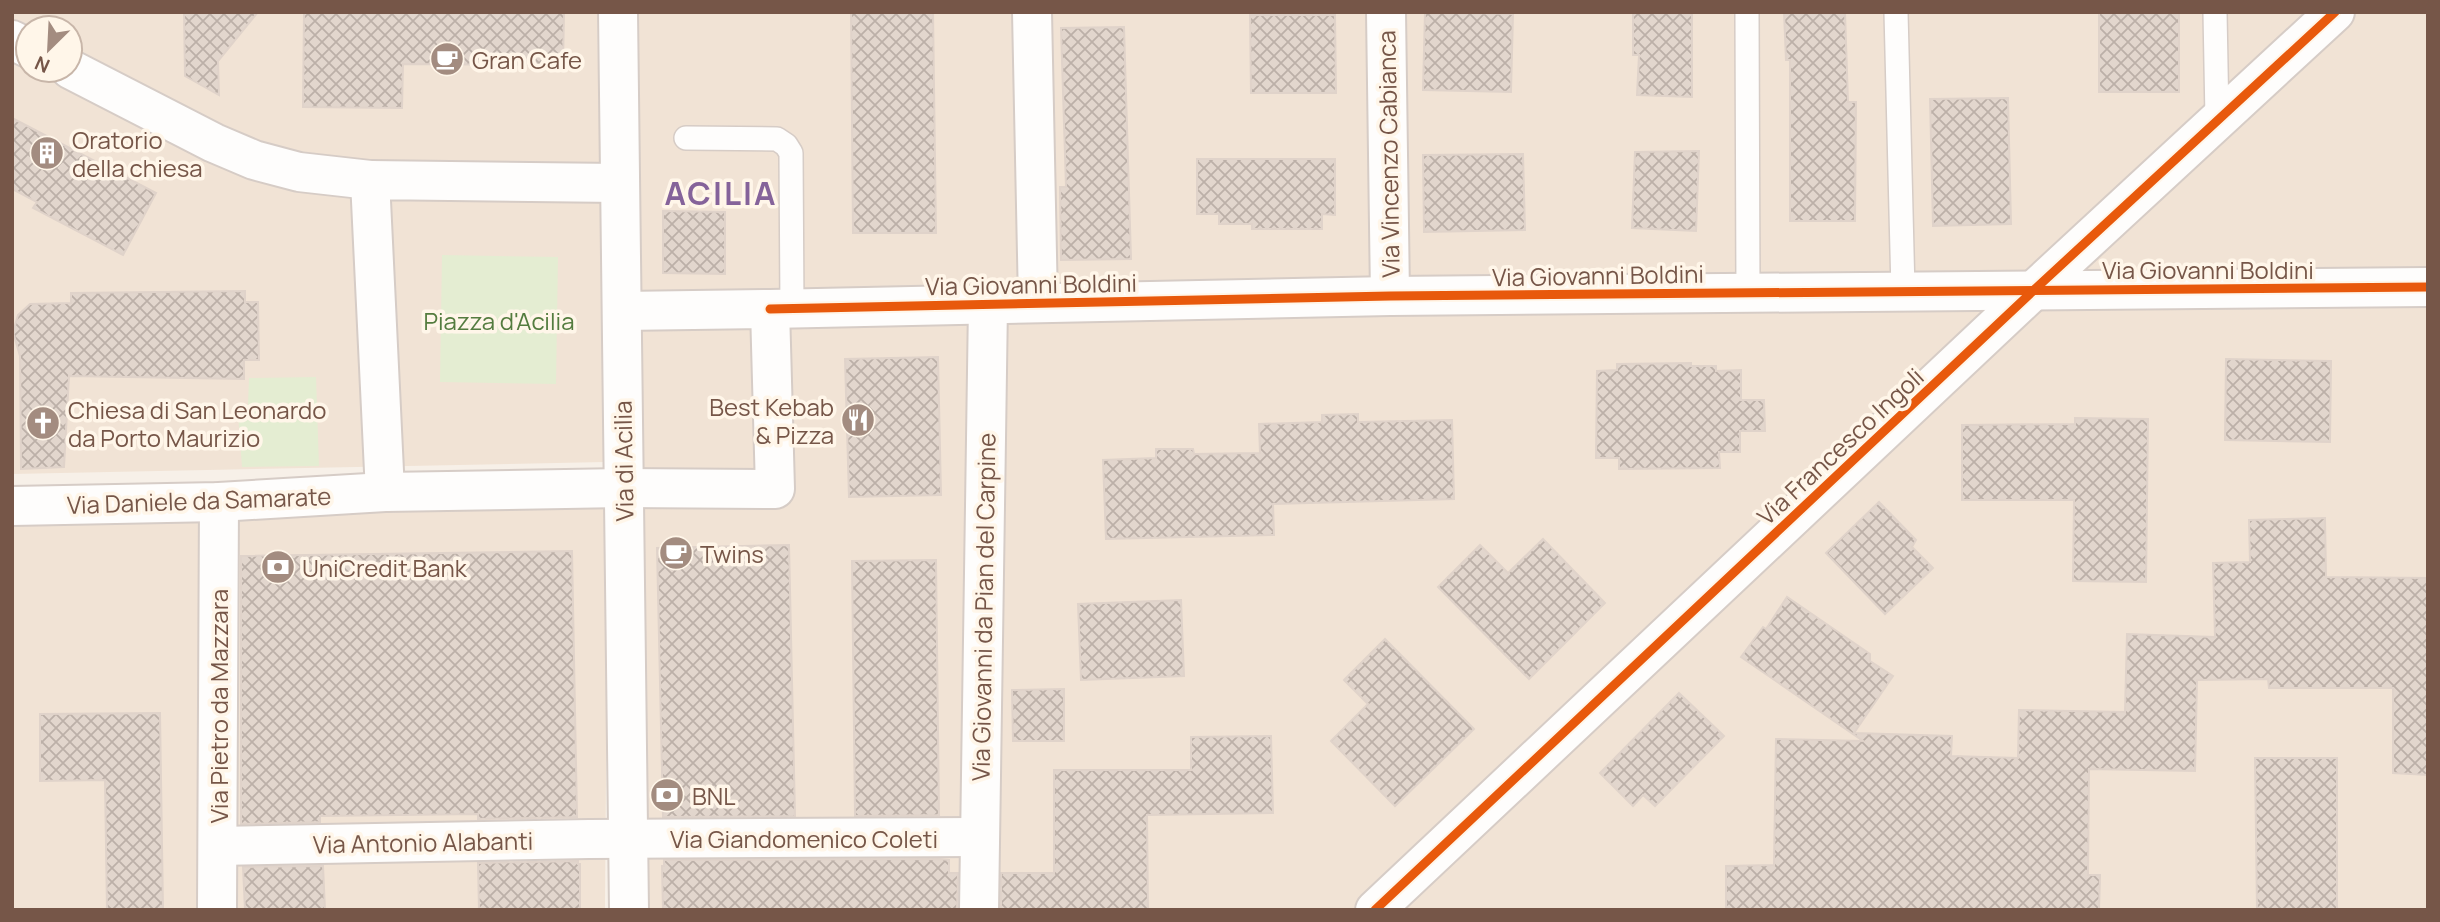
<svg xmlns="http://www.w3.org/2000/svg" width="2440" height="922" font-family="Manrope,sans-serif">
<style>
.residential{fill:#f1e3d5;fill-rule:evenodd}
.park{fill:#e4edd2}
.building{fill:url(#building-cross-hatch);stroke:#e0d3ca;stroke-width:2}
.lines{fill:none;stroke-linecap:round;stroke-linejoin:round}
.service-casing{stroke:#d6ccc6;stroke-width:26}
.minor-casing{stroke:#d6ccc6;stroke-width:42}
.tertiary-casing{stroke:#d6ccc6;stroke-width:42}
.service{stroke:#fefdfc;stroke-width:23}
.minor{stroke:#fefdfc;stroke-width:38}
.tertiary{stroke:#fefdfc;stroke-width:38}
.cycleway-casing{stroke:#fff6e9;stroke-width:13}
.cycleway{stroke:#e8590c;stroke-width:9}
.labels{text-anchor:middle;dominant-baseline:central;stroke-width:7;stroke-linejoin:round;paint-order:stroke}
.poi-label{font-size:24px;fill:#765648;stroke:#fff6e9;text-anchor:start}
.street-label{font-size:24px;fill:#765648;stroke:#fff6e9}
.park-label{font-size:24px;fill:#547c3f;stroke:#fff6e9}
.district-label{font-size:32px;font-weight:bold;letter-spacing:2px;fill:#85639a;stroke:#fff6e9}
</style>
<defs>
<pattern id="building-cross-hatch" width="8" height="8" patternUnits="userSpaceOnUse" patternTransform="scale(1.75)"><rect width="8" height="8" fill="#e2d6cd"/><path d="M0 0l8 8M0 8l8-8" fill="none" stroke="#bcb0a8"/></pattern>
</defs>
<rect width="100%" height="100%" fill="#f7f0e8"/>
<g class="residential">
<path d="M12,12h585l8,450 -593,12zM28,28h42v42h-42z"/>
<path d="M617,12h1811v898h-1800z"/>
<path d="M608,506l-3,404h-593v-389z"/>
</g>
<g class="park">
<path d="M442,255l116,2 -2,127 -116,-2z"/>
<path d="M316,377l3,89 -77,1 -4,-53 10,-9 1,-27z"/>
</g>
<g class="building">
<path d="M184,12h74l-40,49 1,34 -34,-19z"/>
<path d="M304,12h260l-1,53 -160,-1 -1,44 -99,-1z"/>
<path d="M851,12h82l3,221h-83z"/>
<path d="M1425,12l88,2 -2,78 -88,-2z"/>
<path d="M1633,12h59v85l-55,-2 2,-40h-6z"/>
<path d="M1784,12h61l3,90h8l-1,119h-65v-161h-4z"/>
<rect x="2099" y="12" width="80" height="80"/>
<path d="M1250,15h85l1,78h-85z"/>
<path d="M1124,27l7,232 -70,1 -1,-73h6l-5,-159z"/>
<path d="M2008,98l3,126 -78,2 -3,-127z"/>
<path d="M12,118l144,75 -33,62 -90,-47 4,-6 -25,-13z"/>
<path d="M1699,151l-3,80 -64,-3 3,-76z"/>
<path d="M1523,154l2,76 -101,2 -1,-77z"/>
<path d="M1197,159h138v56l-13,-1v15h-70v-5h-33v-10h-22z"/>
<path d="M663,211l62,1v62l-62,-1z"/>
<path d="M245,291v11h13l1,58h-15v19l-175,-3 -5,91 -43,2 -1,-113 -7,-24 5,-17 12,-11 41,-1v-10z"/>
<path d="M938,357l3,138 -92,2 -4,-138z"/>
<path d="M2226,359l105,2 -1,81 -105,-2z"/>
<path d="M1691,363v3h25v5l25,-1v30h23l1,31h-25v21h-21l1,16 -101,1v-11h-23l1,-87 20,-1v-6z"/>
<path d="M1358,414v8l94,-2 2,79 -181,5 1,31 -168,4 -3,-79 53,-2v-9h37l1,5 66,-1 -1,-29 63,-2v-7z"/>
<path d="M2075,418l73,1 -2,163 -73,-1 1,-81h-112v-75l113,-1z"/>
<path d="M1879,502l37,38 -4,7 21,21 -48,46 -59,-61z"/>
<path d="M2325,518l1,59 102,1v197l-35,-2v-85h-124l-1,-9 -71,1 -2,91 -106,-2 -1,106h12l-1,35h-373v-44l48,-1 2,-126 87,2 -122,-84 22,-30 3,2 21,-32 83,57v7l23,15 -39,57 98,3 -1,20 67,2 1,-48 106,2 2,-78 88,3 -2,-74 37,-1 -1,-42z"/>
<path d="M1543,539l62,64 -76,76 -91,-92 42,-42 28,28z"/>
<path d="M789,545l6,271 -132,1 -6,-269z"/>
<path d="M572,551l5,266 -99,2v-5l-158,2v6l-79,2v-268z"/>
<path d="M936,560l3,255 -84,1 -3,-255z"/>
<path d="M1181,600l3,76 -103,4 -3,-76z"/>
<path d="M1385,639l89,90 -79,77 -64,-65 37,-37 -24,-24z"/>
<path d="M1064,689v52h-51l-1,-51z"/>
<path d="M1679,693l45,43 -69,70 -12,-11 -10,11 -33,-33z"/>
<path d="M160,713l3,197h-56l-2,-130 -65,1v-67z"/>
<path d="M1271,736l2,77 -126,2 1,95h-147v-37h53v-103h137v-33z"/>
<path d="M2255,758h82v152h-80z"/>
<path d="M940,859l9,1v13h9l-1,37h-294l-1,-44h2v-6z"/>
<path d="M578,861v3h2v46h-101l-1,-47z"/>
<path d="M323,866l2,44h-80l-2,-43z"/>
</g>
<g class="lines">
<g class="service-casing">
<g id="service">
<path d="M1747,12l1,281"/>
<path d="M1896,12l7,279"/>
<path d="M2215,12l2,107"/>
<path d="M686,138l91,1 9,6 5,8 1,156"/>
</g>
</g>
<g class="minor-casing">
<g id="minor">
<path d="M1032,12l6,291"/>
<path d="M1386,12l4,284"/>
<path d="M12,40l16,8"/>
<path d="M70,69l144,74 40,17 45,12 71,8"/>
<path d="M770,309l620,-13 1038,-9"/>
<path d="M622,311l148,-2 5,180 -152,-1"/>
<path d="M218,846l371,-7 390,-2"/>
<path d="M217,910l2,-408"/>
<path d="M979,910l9,-606"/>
<path d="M1375,910l659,-620 301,-278"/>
</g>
</g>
<g class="tertiary-casing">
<g id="tertiary">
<path d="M618,12l11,898"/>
<path d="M385,492l-15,-312 249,3"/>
<path d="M12,506l207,-4 166,-10 238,-4"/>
</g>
</g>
<use href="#service" class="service"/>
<use href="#minor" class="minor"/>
<use href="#tertiary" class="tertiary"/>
<g class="cycleway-casing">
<g id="cycleway">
<path d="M770,309l620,-13 1038,-9"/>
<path d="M1375,910l659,-620 301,-278"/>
</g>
</g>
<use href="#cycleway" class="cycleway"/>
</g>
<defs>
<g id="cafe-disc" transform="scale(1.75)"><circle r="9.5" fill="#a38c80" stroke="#fff6e9"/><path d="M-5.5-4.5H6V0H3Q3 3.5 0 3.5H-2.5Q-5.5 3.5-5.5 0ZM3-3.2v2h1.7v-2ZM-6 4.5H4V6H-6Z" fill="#fff"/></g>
<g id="building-disc" transform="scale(1.75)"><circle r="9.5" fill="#a38c80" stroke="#fff6e9"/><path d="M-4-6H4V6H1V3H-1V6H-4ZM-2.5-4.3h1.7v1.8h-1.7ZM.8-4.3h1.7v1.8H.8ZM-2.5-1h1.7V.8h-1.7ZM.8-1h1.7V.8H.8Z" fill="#fff"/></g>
<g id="restaurant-disc" transform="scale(1.75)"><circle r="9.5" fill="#a38c80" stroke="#fff6e9"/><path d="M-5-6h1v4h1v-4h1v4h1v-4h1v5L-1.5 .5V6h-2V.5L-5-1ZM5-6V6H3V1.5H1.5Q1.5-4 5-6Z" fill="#fff"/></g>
<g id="church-disc" transform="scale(1.75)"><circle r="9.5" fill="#a38c80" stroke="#fff6e9"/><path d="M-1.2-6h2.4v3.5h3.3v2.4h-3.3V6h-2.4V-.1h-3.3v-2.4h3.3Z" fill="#fff"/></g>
<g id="bank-disc" transform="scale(1.75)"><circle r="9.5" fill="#a38c80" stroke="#fff6e9"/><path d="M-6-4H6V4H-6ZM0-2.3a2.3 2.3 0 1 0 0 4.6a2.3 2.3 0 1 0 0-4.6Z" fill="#fff"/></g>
</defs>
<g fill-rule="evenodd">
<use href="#cafe-disc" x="447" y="59"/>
<use href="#building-disc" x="47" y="153"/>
<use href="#restaurant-disc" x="858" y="420"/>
<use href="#church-disc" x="43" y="423"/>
<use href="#cafe-disc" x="676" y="553"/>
<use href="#bank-disc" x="278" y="567"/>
<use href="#bank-disc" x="667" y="795"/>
</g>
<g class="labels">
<g class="poi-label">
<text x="472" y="59">Gran Cafe</text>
<text x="72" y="139">Oratorio<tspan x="72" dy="28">della chiesa</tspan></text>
<text x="834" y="406" text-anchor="end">Best Kebab<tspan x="834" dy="28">&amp; Pizza</tspan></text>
<text x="68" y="409">Chiesa di San Leonardo<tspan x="68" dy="28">da Porto Maurizio</tspan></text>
<text x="700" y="553">Twins</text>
<text x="302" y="567">UniCredit Bank</text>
<text x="692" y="795">BNL</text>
</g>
<g class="street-label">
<text transform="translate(1388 154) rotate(-91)">Via Vincenzo Cabianca</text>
<text x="2208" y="269">Via Giovanni Boldini</text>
<text transform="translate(1598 275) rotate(-1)">Via Giovanni Boldini</text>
<text transform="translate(1031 284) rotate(-1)">Via Giovanni Boldini</text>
<text transform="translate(1840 446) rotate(-43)">Via Francesco Ingoli</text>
<text transform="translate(623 461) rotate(-91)">Via di Acilia</text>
<text transform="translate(199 500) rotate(-2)">Via Daniele da Samarate</text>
<text transform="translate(983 607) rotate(-89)">Via Giovanni da Pian del Carpine</text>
<text transform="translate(218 706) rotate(-90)">Via Pietro da Mazzara</text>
<text x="804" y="838">Via Giandomenico Coleti</text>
<text transform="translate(423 842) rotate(-1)">Via Antonio Alabanti</text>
</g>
<g class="park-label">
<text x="499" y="320">Piazza d'Acilia</text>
</g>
<g class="district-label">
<text x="721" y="193">ACILIA</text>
</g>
</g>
<rect width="2440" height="922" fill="none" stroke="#765648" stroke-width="28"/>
<g transform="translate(49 49) rotate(204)"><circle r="33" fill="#fff6e9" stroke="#c8b6a9" stroke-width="2"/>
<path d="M0-5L12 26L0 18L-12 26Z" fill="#a38c80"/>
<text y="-10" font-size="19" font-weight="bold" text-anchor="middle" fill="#765648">N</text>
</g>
</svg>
